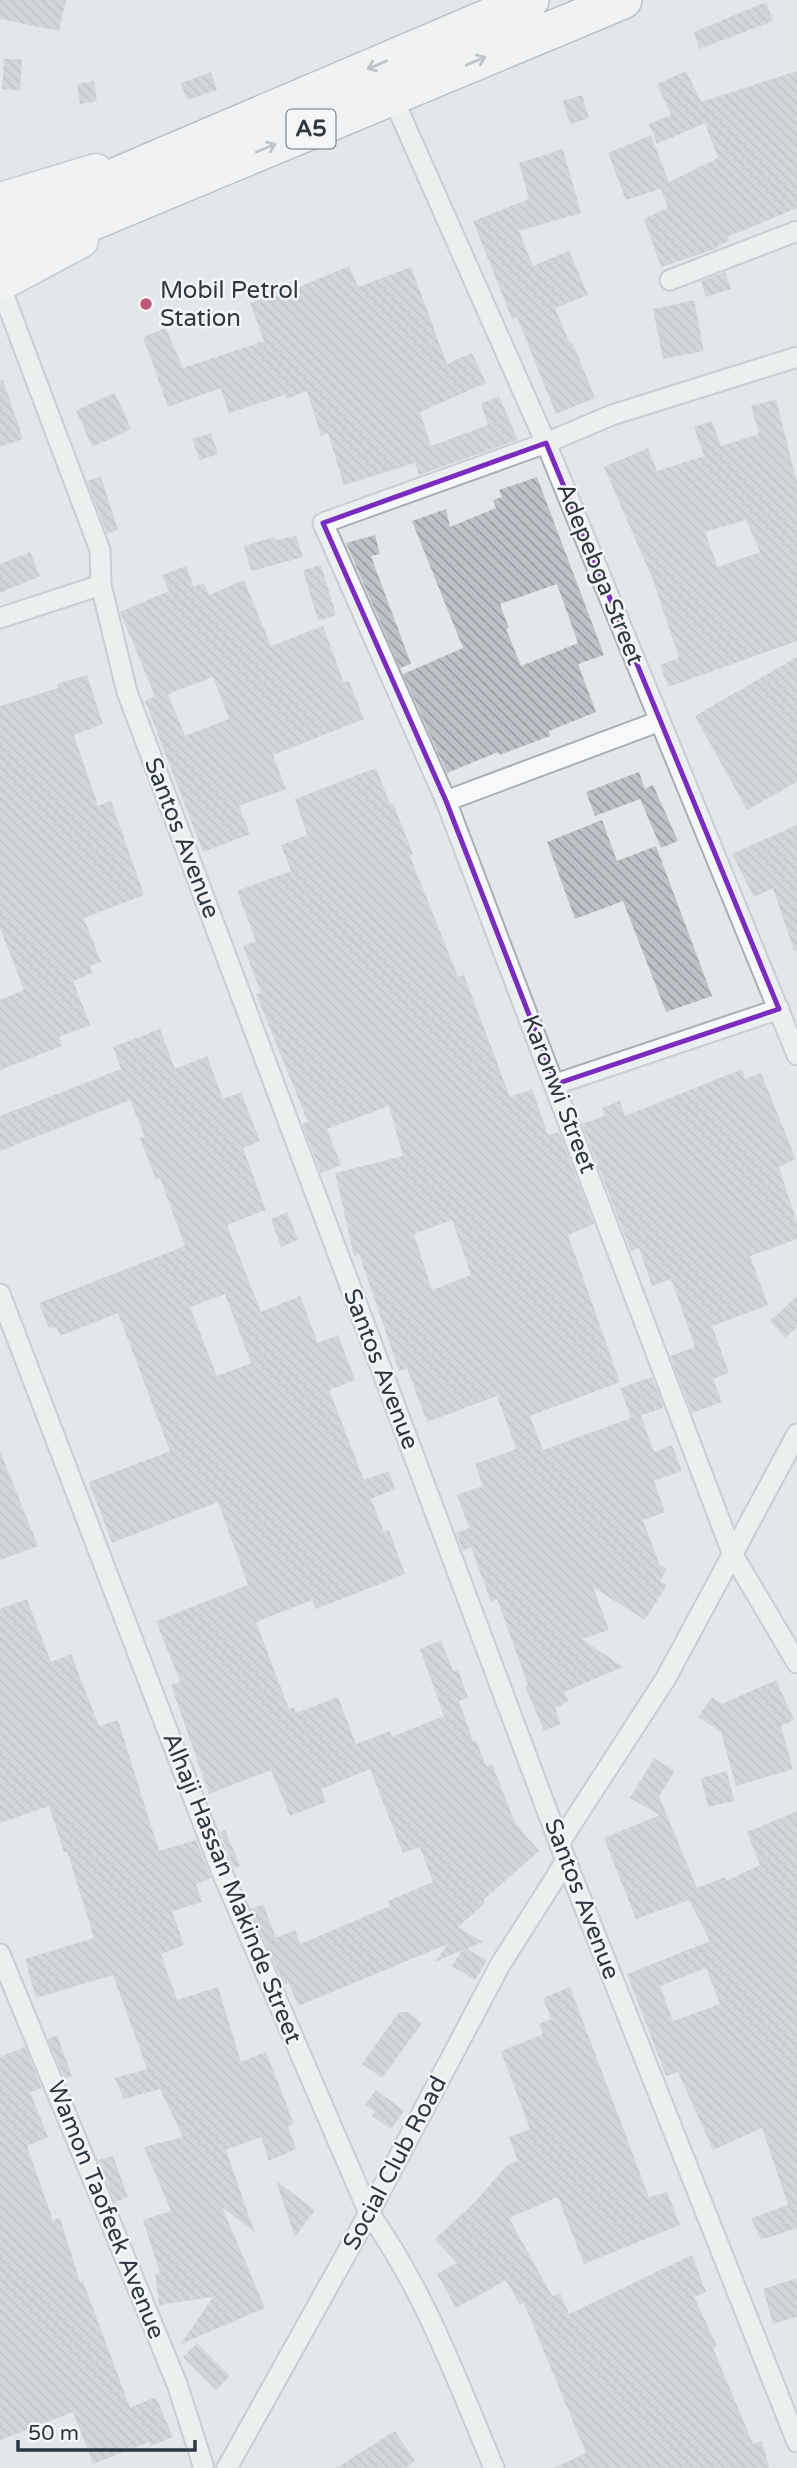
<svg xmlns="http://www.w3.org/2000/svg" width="797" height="2468" font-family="'Varela Round',sans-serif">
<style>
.building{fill:url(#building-back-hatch);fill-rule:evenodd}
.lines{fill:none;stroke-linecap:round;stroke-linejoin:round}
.street-casing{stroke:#a9afb4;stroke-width:23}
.primary-casing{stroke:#a5aeb5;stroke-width:35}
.highway-casing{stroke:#8d979f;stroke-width:40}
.street{stroke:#f6f8f9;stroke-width:19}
.primary{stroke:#fff;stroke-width:32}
.highway{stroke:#fff;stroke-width:37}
.oneway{stroke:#969ca0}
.marked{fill:none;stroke:#7b2cbf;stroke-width:5;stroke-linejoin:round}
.poi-dot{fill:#c05879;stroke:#f4f6f8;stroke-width:2.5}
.labels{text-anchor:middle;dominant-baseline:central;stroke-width:5;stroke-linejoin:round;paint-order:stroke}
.shield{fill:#f4f6f8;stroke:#697178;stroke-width:2}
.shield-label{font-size:23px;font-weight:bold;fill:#2d3841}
.poi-label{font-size:24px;fill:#2d3841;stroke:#f4f6f8;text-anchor:start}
.street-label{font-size:24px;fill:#2d3841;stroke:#f4f6f8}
</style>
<defs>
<pattern id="building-back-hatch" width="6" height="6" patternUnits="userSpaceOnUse" patternTransform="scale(1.75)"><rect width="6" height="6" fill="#bcc2c7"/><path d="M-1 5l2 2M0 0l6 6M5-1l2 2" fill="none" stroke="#999fa3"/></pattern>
</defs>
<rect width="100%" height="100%" fill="#e4e7ea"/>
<g class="building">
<path d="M0,0h66l-7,31 -59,-12z"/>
<path d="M766,2l7,19 -74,28 -5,-17z"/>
<path d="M4,59h18l-2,31 -18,-1z"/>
<path d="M686,71l15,31 96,-31v137l-70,29 2,4 -12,5 1,2 -57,19 -17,-48 24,-11 -7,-19 -35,11 -18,-47 43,-18 18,47 49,-24 -13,-35 -48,21 -8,-20 22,-9 -14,-31z"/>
<path d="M211,72l6,18 -30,10 -6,-17z"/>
<path d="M94,81l3,20 -17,3 -3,-20z"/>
<path d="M582,95l7,23 -19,6 -7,-23z"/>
<path d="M563,149l18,64 -62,18 14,35 36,-15 19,44 -33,13 15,36 3,-1 22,55 -39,16 -39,-97 -5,2 -39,-98 56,-22 -10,-36z"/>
<path d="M349,266l9,21 53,-20 36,97 25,-11 14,30 -66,29 11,34 57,-21 -7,-21 18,-8 19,44 -99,35 -4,-12 -71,22 -16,-52 -7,3 -14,-45 -20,8 -2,-4 -56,18 -8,-25 -53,19 -25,-70 23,-9 17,40 81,-27 -14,-38 31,-12 1,3z"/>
<path d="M725,272l6,17 -25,8 -5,-16z"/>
<path d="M694,300l10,51 -41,8 -10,-50z"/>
<path d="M3,380l20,59 -23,8v-66z"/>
<path d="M115,393l16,36 -39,18 -16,-37z"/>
<path d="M776,399l21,84v158l-129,46 -8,-22 19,-7 -26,-78 -49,-113 44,-19 9,23 47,-15 -10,-29 18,-6 9,25 38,-12 -8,-28zM746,520l14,32 -42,15 -13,-35z"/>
<path d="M211,433l7,21 -18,6 -8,-21z"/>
<path d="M101,477l17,53 -11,4 -20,-53z"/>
<path d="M537,477l67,178 -26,9 18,48 -47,19 1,5 -51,19 -1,-3 -51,21 -44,-99 60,-26 -51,-127 34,-12 4,18 46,-19 -3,-8 9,-3 -3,-7zM557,584l21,59 -57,23 -15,-37 3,-1 -9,-24z"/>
<path d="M375,535l5,19 -9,2 40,108 -11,4 -54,-125z"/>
<path d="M296,536l7,21 -52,14 -7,-25 31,-9v3z"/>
<path d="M30,552l10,24 -40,17v-29z"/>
<path d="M321,565l15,50 -18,6 -15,-51z"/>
<path d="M186,566l8,21 10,-4 5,12 35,-15 27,66 52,-20 21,57 5,-2 15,38 -91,36 13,34 -47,17 11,28 -47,18 -58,-151 10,-5 -35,-84 49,-21 -7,-16zM213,677l16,42 -44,17 -17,-42z"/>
<path d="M797,657v125l-50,28 -52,-94z"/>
<path d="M87,675l16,49 -29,11 24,71 13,-5 33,94 -60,23 17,44 -11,4 2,7 -19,8 17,44 -31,12 3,9 -62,24v-70l24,-10 -24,-62v-222l58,-18 -1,-4z"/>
<path d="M376,768l14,36 3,-1 20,51 -3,2 48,121 6,-2 46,122 22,-8 16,46 11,-3 35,92 -26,11 52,147 -90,34 13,34 88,-32 -11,-30 32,-11 12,30 -23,9 13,36 18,-7 10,26 -28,10 11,31 -22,8 16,44 8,6 -7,11 7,4 -22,35 -52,-33 16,43 -27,9 41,28 -59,25 5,9 -14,7 6,16 -17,7 -19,-45 3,-1 -31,-86 -6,3 -20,-55 -8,4 -7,-18 13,-5 -12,-33 26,-9 -8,-22 41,-15 -19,-53 -70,26 -20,-54 -8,3 -40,-117 -5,2 -19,-83 68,-17 -14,-50 -62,23 14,36 -20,8 -19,-49 6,-2 -52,-128 5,-1 -18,-47 13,-5 -19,-50 54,-20 -10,-26 26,-10 -12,-36zM452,1220l19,55 -39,15 -18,-56z"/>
<path d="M639,772l6,17 8,-4 25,56 -17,7 -21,-49 -45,17 -9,-24z"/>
<path d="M602,820l15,41 39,-15 56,150 -46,16 -43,-111 -48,18 -28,-77z"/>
<path d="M797,825v125l-3,1 -21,-63 -19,9 -22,-43z"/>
<path d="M160,1029l15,40 32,-13 16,43 18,-7 19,49 -17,7 23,62 -39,15 34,87 39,-16 18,47 20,-8 17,45 -26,10 35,90 25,-9 6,18 -24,10 13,33 5,-2 16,44 -89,35 -4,-9 -56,22 33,87 5,-2 2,6 42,-16 18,47 34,-13 2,6 52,-21 -24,-67 21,-9 12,31 5,-1 10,28 -9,3 14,40 3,-1 10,26 6,-2 23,59 24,28 -56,49 2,3 -27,24 25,15 -16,7 20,12 -12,19 -23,-14 10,-16 -27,12 13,-18 -150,62 -9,-23 -5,2 -33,-76 12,-5 13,34 19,-8 5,14 90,-38 -2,-5 45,-19 -13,-35 -17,6 -33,-84 -49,20 5,13 -36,14 -19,-46 -62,24 -38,-109 9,-3 -24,-61 92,-36 -30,-83 -106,41 -23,-61 81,-31 -52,-138 -58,23 -4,-9 -7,2 -10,-26 146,-57 -25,-68 -4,2 -16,-42 5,-1 -15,-37 -130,51v-35l121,-47 -8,-22zM225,1294l26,69 -34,13 -27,-69z"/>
<path d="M742,1069l3,10 16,-6 35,86 -17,8 18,55v17l-47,17 18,49 -56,21 17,47 -16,6 9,23 -30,11 -22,-57 25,-9 -24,-68 -19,7 -13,-38 -8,3 -49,-127 23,-8 -3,-8 18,-7 5,15z"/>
<path d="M287,1212l11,28 -17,7 -10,-28z"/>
<path d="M797,1296v31l-12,11 -15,-17z"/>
<path d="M0,1451l38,95 -38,14z"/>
<path d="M27,1599l24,63 20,-8 28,72 19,-6 41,131 37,-11 15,38 -15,6 6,18 -30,9 12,34 -23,9 16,46 41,-13 23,75 25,-10 28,72 -6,2 8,23 -27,12 -8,-24 -35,13 29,83 -33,-26 43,101 -84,36 32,-47 -54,8 -4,-31 5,-1 -17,-53 28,-9 -27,-64 39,-10 -23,-48 -36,10 -9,-21 32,-9 -34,-94 -77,23 -11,-39 69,-21 -27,-87 -3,1 -15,-46 -49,17v-214z"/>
<path d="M776,1680l18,40 -13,6 12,43 -57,17 -15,-54 -23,-15 14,-20 10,7z"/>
<path d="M654,1758l21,13 -16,25 38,92 28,-11 1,4 34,-16 -13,-33 50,-21v417l-36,12 -10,-22 37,-13 -26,-77 -49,22 -35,-78 -12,4 -39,-102 83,-33 -21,-41 -53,19 -32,-81 56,-23 -30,-17zM706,1968l14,36 -47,17 -13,-35z"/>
<path d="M727,1771l7,30 -26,6 -7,-29z"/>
<path d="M225,1830l15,36 -6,2 -14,-36z"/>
<path d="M570,1987l79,210 18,-5 13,33 -96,39 -26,-67 -49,21 43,78 8,-3 9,21 123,-59 14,37 -12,5 23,49 -4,2 40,96 9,-3 7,27h-215l32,-15 -62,-150 -4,2 -14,-25 -50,28 -19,-34 20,-11 -22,-24 41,-38 31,-36 11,-4 -9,-24 21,-8 -29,-78 42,-17 -4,-10 12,-5 -8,-21z"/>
<path d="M399,2012h8l15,11 -40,55 -20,-14z"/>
<path d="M57,2035l15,41 -7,3 -17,-40z"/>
<path d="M25,2047l17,41 -12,4 18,45 -21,9 26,74 7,-2 20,64 3,-1 47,127 26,-11 17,40 -22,9 -2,-4 -56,22 -20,-52 -73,28v-383z"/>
<path d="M376,2090l28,21 -13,18 -19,-13 3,-4 -10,-7z"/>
<path d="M113,2156l15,41 -13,5 -17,-42z"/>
<path d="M276,2181l39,29 -20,27z"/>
<path d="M797,2278v39l-24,7 -10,-35z"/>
<path d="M197,2343l33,33 -14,14 -33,-33z"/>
<path d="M395,2431l20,30 -10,7h-69z"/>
</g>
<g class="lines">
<g class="street-casing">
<g id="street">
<path d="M392,96l154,347 251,612"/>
<path d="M670,280l127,-49"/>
<path d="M0,285l100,265 1,35 26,107 439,1169 231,581"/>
<path d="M797,357l-185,58 -66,28 -223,80 123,278 287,754 64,108"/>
<path d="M0,618l101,-33"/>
<path d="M446,801l214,-80"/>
<path d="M556,1084l223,-75"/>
<path d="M0,1294l221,576 148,343c56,79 88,167 125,255"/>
<path d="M560,1842l106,-164 131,-244"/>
<path d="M0,1954l177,430 27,84"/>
<path d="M227,2468l142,-255 131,-248 66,-104"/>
</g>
</g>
<g class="primary-casing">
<g id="primary">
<path d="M0,199l96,-29"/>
<path d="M0,285l82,-44"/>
</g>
</g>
<g class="highway-casing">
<g id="highway">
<path d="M0,226l530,-226"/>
<path d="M0,260l623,-260"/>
</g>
</g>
<use href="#street" class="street"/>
<use href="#primary" class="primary"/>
<use href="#highway" class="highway"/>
</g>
<defs><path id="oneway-shaft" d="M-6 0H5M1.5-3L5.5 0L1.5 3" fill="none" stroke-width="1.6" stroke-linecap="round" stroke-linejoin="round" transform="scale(1.75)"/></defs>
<g class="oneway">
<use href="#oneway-shaft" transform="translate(476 61) rotate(-23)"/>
<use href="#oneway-shaft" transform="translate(377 65) rotate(157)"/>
<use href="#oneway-shaft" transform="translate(266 148) rotate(-22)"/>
</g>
<path d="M0 0H797V2468H0ZM546,443l233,566 -223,75 -110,-283 -123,-278z" fill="#e4e7ea" fill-opacity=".55" fill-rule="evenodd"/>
<path class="marked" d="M546,443l233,566 -223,75 -110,-283 -123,-278z"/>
<circle class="poi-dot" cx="146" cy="304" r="7"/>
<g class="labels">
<rect class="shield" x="286.5" y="109.5" width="49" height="39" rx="5"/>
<g class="shield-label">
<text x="311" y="129">A5</text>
</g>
<g class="poi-label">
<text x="160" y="290">Mobil Petrol<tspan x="160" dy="28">Station</tspan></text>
</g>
<g class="street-label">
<text transform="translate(600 574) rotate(68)">Adepebga Street</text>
<text transform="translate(182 838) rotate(69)">Santos Avenue</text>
<text transform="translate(559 1094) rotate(69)">Karonwi Street</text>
<text transform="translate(381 1369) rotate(69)">Santos Avenue</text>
<text transform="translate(232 1888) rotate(68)">Alhaji Hassan Makinde Street</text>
<text transform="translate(582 1899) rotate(69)">Santos Avenue</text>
<text transform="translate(395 2163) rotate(-62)">Social Club Road</text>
<text transform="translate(106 2210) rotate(68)">Wamon Taofeek Avenue</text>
</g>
</g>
<path d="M18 2440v10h177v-10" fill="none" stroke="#2d3841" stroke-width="3.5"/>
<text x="28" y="2440" font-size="21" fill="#2d3841" stroke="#f4f6f8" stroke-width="5" paint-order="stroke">50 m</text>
</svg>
